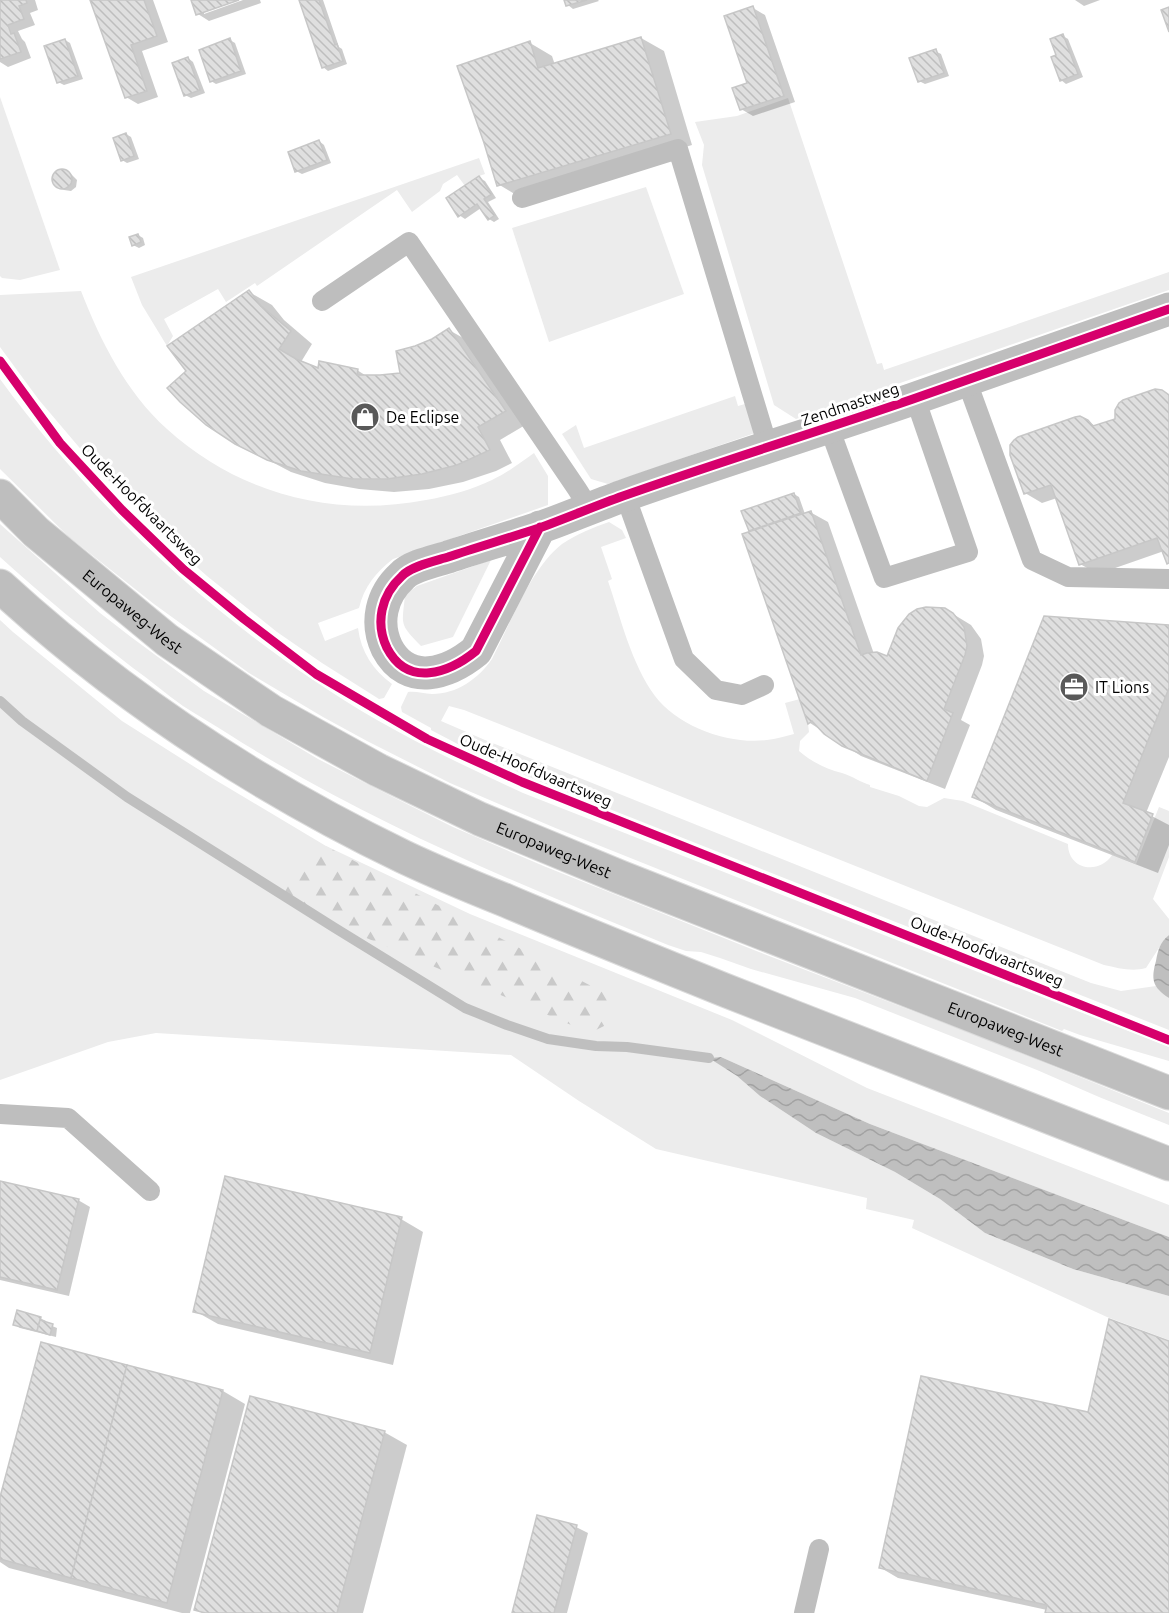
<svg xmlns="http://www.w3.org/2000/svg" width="1169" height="1613" font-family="Ubuntu,sans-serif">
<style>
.green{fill:#ececec}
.forest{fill:url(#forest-firs)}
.water{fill:url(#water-waves)}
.shadow{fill:#0003}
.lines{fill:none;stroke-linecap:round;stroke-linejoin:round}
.stream{stroke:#bfbfbf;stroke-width:10}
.building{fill:url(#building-back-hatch);stroke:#c7c7c7;stroke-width:1.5}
.primary-casing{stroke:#dbdbdb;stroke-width:35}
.lane{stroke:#bebebe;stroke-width:20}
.street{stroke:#bebebe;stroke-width:33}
.primary{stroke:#bebebe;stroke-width:33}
.cycleway-casing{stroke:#fff;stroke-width:13}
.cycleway{stroke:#d6006c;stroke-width:9}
.labels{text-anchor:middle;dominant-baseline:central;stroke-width:6;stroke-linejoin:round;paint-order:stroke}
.street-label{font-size:16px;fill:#000;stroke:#fff}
.poi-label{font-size:16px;fill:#000;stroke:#fff;text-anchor:start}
</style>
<defs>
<pattern id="forest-firs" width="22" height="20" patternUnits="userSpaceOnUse" patternTransform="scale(1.5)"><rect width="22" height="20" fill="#ececec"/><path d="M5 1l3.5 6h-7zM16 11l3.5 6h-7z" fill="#c9c9c9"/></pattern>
<pattern id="water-waves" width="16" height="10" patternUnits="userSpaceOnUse" patternTransform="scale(1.5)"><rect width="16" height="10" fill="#bfbfbf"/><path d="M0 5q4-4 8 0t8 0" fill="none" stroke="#a2a2a2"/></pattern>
<pattern id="building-back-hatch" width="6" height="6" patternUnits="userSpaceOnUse" patternTransform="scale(1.5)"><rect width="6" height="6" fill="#dfdfdf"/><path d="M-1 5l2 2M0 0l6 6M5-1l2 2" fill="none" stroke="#bebebe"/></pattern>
</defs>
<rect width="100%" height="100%" fill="#fff"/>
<g class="green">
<path d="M0,97l60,173 -40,10 -18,-2 -2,-2z"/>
<path d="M788,98l89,266 5,-1 2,7 285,-98v18l-373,129 -22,-14 -72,-240 2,-20 -9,-23 42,-6z"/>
<path d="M479,158l6,16 -6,2 -14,10 -8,-11 -14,9 -3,7 -28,21 -15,-22 -140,96 -2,-3 -29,19 -8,-13 -54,30 9,17 -6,10 -25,-41 -11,-28z"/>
<path d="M646,187l38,107 -135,48 -37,-114z"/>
<path d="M81,291c20,51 45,101 86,138 72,65 165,89 259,71 23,-4 45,-10 66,-20 15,-7 28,-17 42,-27l14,23v29l-155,54c-17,13 -29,28 -34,49l-41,15 7,18 33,-13c3,24 15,42 34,56l-8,14 -5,1 -57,-36 -45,-31 -70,-56 -26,-23 -80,-80 -62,-73 -39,-53v-52z"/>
<path d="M0,379c100,137 230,255 377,341 47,27 96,50 146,73l646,254v14l-89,-26 -16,-6 -2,2 -509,-204 -103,-44 -83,-42 -44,-24 -74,-44 -95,-69 -86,-68 -68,-67z"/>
<path d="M735,396l3,10 7,-2 10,29 -147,51 -17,-5 -29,-45 14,-9 8,23z"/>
<path d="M609,522l13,8 4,8 -25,9 11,32 -4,2c13,38 23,82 47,115 23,31 75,49 112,44 9,-1 18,-4 27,-6l-9,-31 15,-4 8,25 1,8 -9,9 -1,10c13,11 27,18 43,22 10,3 18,9 28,12v2l29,9 20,10 8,1 17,-9 19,3 105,43c0,26 31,31 44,11l24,9 23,-57 10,4v46l-16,42 16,20v16l-5,5 -18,28c-14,4 -28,0 -42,-3l-640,-255 -15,-4 -8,15 44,19 606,243 30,8 35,-5 13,12v32l-633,-250 -65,-29 -40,-21v-2l-29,-16 -1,-5 7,-15c8,-1 16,2 24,2 25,0 46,-15 60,-35 18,-35 39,-91 70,-115 15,-10 30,-16 47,-22z"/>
<path d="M0,524l100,89 31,24 73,54 114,68 57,29 78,39 93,40 213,85 229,88 181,73v12l-70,-28 -62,-27 -182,-72 -104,-29 -31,-11 -19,-6 -15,-1 -18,-6c-150,-61 -301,-123 -438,-210 -15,-10 -32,-19 -47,-29 -17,-12 -33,-26 -50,-38 -46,-36 -90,-72 -133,-111z"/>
<path d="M491,560l-38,77 -32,9c-22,-23 -19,-20 -16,-51l12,-9z"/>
<path d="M0,620l13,12 109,89 90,57 114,68 144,68 262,106 135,68 302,117v32l-299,-113 -149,-67 -11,1 27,18 23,20 56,37 79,39 45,27 45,34 88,36 96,27v44l-62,-23 -195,-89 2,-8 -48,-11 1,-11 -211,-49 -77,-48 -68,-46 -355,-22 -48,9 -108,38z"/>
</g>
<path class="forest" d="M326,846l286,151 -8,29 -14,7 -320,-136z"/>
<g class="water">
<path d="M1169,935v63c-17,-11 -18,-19 -13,-37 2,-11 4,-19 13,-26z"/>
<path d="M721,1057l149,67 299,113v59l-96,-27 -88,-36 -45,-34 -45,-27 -79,-39 -56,-37 -23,-20 -28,-18z"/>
</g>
<g class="shadow">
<path d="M0,0h35l3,10 -8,3 5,12 -17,6 4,8 3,3 6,16 -23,9 -8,-5z"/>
<path d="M92,0h61l15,42 -26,9 16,46 -20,7 -12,-7z"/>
<path d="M193,0h41l-30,11v3l39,-14h17l1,3 -52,18 -11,-7z"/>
<path d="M301,0h22l16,47 3,2 5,15 -19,7 -5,-4z"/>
<path d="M566,0h32l1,1 -26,8 -5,-4z"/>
<path d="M1075,0h25l-16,6z"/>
<path d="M753,8l12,7 30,87 -42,14 -12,-7 8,-25z"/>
<path d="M1063,36l5,3 15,38 -17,7 -5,-4z"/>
<path d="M641,38l23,13 28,94 -171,53 -23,-14 32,-141 22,13 3,9z"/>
<path d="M65,40l5,3 13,36 -19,6 -6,-3z"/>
<path d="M230,40l5,3 11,31 -30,10 -5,-3z"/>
<path d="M935,51l6,3 8,22 -24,8 -6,-3z"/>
<path d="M188,58l5,4 12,31 -14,5 -6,-3z"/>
<path d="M126,134l5,3 8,22 -12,4 -5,-3z"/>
<path d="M319,141l5,4 7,18 -29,11 -6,-3z"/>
<path d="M60,171h6l6,4 5,5 -1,7 -5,4 -7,-1 -6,-3 -5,-6 1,-6z"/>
<path d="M479,178l6,3 11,17 -8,4 11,17 -5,3 -5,-3 -8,-11 -16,11 -6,-4z"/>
<path d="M138,235l5,3 2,7 -6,3 -6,-3z"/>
<path d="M249,292l23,13 12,15 28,24 -11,18 15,7 41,1 11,7 34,-3 30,-34 17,-10 23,13 55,81 -27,16 12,23 -16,8 -33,11 -34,7 -35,3 -35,-3 -34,-6 -34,-11 -55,-29 -48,-72z"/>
<path d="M1169,396v167l-5,-12 -66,23 -18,-10 -23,-66 -15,5 -17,-10 62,-72 10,6 20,-7z"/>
<path d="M794,494l5,3 6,17 5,-2 18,10 46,132 14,4 65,-44 18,11 10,14 3,17 -2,9 -21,55 9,5 -25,64 -84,-33 -51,-33 -66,-188 9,-3 -3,-2z"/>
<path d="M1169,627v130l-23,56 23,12v20l-11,28 -162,-63 -22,-13z"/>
<path d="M0,1182l78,18 12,7 -21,89 -69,-16z"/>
<path d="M401,1219l22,13 -30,133 -175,-41 -23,-13z"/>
<path d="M40,1318l6,3 -1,2 12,5 -1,9 -36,-9 -5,-3z"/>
<path d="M1169,1343v270h-122v-3l-149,-32 -17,-10 208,-154z"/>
<path d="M223,1391l22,13 -55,209h-8l-173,-45 -9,-6v-59z"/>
<path d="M384,1432l23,13 -44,168h-161l-6,-4z"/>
<path d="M576,1527l12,6 -21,80h-53z"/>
</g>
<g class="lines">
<path class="stream" d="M0,701l22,20 105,76 208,131 130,80 42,17 41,14 48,7 31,1 82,11"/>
</g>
<g class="building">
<path d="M0,0h26l1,3 -8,3 5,13 -16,6 3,9 3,-1 7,19 -21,7z"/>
<path d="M90,0h54l13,36 -26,9 16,46 -22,7z"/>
<path d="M191,0h48l-43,15z"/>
<path d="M299,0h20l16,45 2,-1 6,17 -21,7z"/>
<path d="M564,0h23l-21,6z"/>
<path d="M753,6l31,90 -44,14 -8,-22 15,-5 -23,-67z"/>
<path d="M1169,7v25l-8,-22z"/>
<path d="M1063,34l15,40 -18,7 -9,-24 5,-2 -6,-16z"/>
<path d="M641,37l30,97 -174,52 -13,-43 -27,-77 73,-25 8,27z"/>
<path d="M230,38l11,33 -31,11 -11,-32z"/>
<path d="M65,39l13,37 -21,7 -13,-37z"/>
<path d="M936,49l8,24 -26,9 -9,-24z"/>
<path d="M188,57l12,33 -16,6 -12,-33z"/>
<path d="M126,133l8,23 -13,5 -8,-23z"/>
<path d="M319,140l8,20 -32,12 -7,-20z"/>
<circle cx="62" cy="179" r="10"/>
<path d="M479,176l13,18 -8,5 11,16 -7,5 -11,-16 -19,13 -12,-19z"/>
<path d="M138,234l3,8 -9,4 -3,-9z"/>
<path d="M249,290l12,16 30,25 -12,18 17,10 20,8 2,1 1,-7 39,8 -1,6h23l20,-2 -4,-22 19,-5 17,-7 17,-11 57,83 -28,16 12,23 -33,15 -35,9 -35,5h-34l-52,-8 -34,-11 -32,-16 -29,-19 -26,-23 -13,-14 19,-17 -19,-25z"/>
<path d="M1155,389l7,1 7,5v168l-2,1 -10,-26 -78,27 -28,-80 -27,9 -14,-39v-10l4,-5 4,-3 57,-20 5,-1 8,4 5,6 22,-7v-9l4,-7 4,-3z"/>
<path d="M794,493l7,20 -52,18 -8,-20z"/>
<path d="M811,511l50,144 6,-2 10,-1 10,4 11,-28 11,-14 8,-5 9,-2 19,1 8,5 11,14 3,19 -2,9 -21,54 9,4 -26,68 -85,-35 -18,-12 -12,-13 -4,3 -66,-190z"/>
<path d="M1044,616l125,9v63l-46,115 30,11 -18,48 -163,-65z"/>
<path d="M225,1176l177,41 -32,136 -177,-41z"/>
<path d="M0,1181l79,18 -22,91 -57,-13z"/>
<path d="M17,1310l24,7 -4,14 -24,-6z"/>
<path d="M1109,1319l60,22v272h-124l2,-8 -168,-37 42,-192 167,36z"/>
<path d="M40,1320l13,4 -3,11 -13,-4z"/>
<path d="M41,1342l86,23 -56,213 -71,-19v-62z"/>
<path d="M127,1365l96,25 -56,213 -96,-25z"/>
<path d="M250,1396l135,35 -48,182h-132l-11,-3z"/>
<path d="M537,1515l40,10 -23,88h-42z"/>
</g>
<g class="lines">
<g class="primary-casing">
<g id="primary">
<path id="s1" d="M0,496l36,36 131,108 104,71 107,59 102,49 140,58 549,216"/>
<path d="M0,586c120,110 257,200 404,271 34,16 68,30 103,44 73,31 146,60 220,90 147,58 294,116 442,173"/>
</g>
</g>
<g class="lane">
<path d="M522,198l156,-49 90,298"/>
<path d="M322,301l87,-59 168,247 12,19"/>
<path d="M966,379l66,181 36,17 101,2"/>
<path d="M829,427l55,151 84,-26 -53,-154"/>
<path d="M625,495l59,164 32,31 26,5 22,-10"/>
<path d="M0,1114l68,4 82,73"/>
<path d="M804,1613l15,-64"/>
</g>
<path class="street" d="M540,527l-64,124c-27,22 -68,37 -89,-3 -12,-25 -6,-53 15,-72 9,-10 33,-15 46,-19 30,-10 61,-19 91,-29 28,-10 56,-22 84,-32 96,-34 194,-64 290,-97 86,-30 171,-60 256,-90"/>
<use href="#primary" class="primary"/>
<g class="cycleway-casing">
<g id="cycleway">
<path d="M0,361l60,82 62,67 61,59 61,50 72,55 111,65 95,43 647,258"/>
<path d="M540,527l-64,124c-27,22 -68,37 -89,-3 -12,-25 -6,-53 15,-72 9,-10 33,-15 46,-19 30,-10 61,-19 91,-29 28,-10 56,-22 84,-32 96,-34 194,-64 290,-97 86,-30 171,-60 256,-90"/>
</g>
</g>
<use href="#cycleway" class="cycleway"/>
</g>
<defs>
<g id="shop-disc" transform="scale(1.5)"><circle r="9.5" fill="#595959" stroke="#fff"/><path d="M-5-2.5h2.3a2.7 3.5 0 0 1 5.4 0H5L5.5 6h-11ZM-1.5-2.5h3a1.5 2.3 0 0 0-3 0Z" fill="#fff"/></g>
<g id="office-disc" transform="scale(1.5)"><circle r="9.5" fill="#595959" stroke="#fff"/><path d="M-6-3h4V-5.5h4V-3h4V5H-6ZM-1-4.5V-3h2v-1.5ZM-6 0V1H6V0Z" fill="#fff"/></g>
</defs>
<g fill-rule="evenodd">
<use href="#shop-disc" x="365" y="417"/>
<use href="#office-disc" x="1074" y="687"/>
</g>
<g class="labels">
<g class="street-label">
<text transform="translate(850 404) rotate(-19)">Zendmastweg</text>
<text transform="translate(142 504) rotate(45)">Oude-Hoofdvaartsweg</text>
<text stroke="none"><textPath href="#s1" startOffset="176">Europaweg-West</textPath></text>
<text transform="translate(536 770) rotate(23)">Oude-Hoofdvaartsweg</text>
<text stroke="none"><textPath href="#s1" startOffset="662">Europaweg-West</textPath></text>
<text transform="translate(987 951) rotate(22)">Oude-Hoofdvaartsweg</text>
<text stroke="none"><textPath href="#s1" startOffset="1148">Europaweg-West</textPath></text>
</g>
<g class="poi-label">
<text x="386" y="417">De Eclipse</text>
<text x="1095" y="687">IT Lions</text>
</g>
</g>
</svg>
